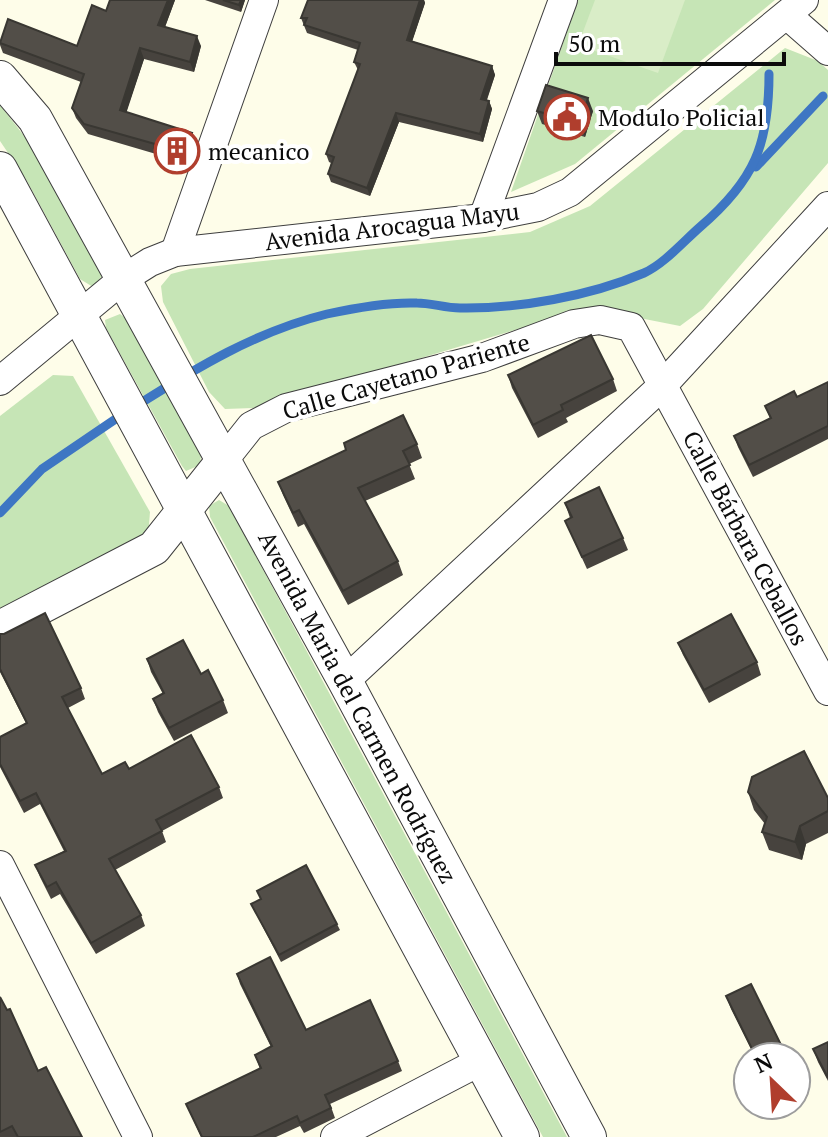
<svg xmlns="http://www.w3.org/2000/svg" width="828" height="1137" font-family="'PT Serif',serif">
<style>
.green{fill:#c6e5b6}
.pitch{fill:#d9edc7}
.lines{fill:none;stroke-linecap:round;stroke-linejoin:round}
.stream{stroke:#3e76c3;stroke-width:9}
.minor-casing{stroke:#3e3e3e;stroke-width:30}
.tertiary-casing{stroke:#3e3e3e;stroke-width:36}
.minor{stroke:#fff;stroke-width:28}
.tertiary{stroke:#fff;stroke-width:34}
.wall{fill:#47433e}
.shaded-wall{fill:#393732}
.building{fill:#524e48;stroke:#393732;stroke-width:2}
.labels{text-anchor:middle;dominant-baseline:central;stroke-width:8;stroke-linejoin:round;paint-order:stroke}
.poi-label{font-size:24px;fill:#0b0b0b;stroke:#fff;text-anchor:start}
.street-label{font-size:24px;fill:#0b0b0b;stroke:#fff}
</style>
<rect width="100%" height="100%" fill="#fefde9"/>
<g class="green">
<path d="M578,0h197l-200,164 -64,28z"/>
<path d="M785,48l33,13 10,9v93l-125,146 -23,17 -91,-18 -336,100 -28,1 -16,-17 -46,-90 -2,-16 10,-12 19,-5 340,-37 60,-26z"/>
<path d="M0,105l28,36 74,135 -9,11 -13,-8 -53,-98 -27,-40z"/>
<path d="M120,314l8,6 73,136 -1,9 -14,6 -4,-5 -76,-138 -1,-8z"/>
<path d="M53,375l20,1 77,136 -2,25 -148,76v-197z"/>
<path d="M219,500l10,6 338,631h-24l-333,-620 -1,-11z"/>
</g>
<path class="pitch" d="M595,0h90l-27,73 -80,-28z"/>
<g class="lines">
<g class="stream">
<path d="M756,167l67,-71"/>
<path d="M136,406c60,-38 121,-75 191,-92 27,-6 63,-12 90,-11 14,0 28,5 43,5 58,1 130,-12 184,-35 20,-9 40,-32 56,-46 55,-47 69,-83 69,-153"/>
<path d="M0,513l42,-44 81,-55"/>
</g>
<g class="minor-casing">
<g id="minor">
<path d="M788,16l40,35"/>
<path d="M483,218l80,-218"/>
<path d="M175,252l89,-252"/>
<path d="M0,381l123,-102 27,-17 25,-10 308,-34 55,-11 32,-15 234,-192"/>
<path d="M224,460l27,-34 35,-18 196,-50 92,-34 26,-4 31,7 197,364"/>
<path d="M345,681l318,-296 165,-179"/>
<path d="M0,865l138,272"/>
<path d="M335,1137l146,-76"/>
</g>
</g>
<g class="tertiary-casing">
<g id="tertiary">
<path d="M0,78l35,41 310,562 244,456"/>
<path d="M0,169l522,968"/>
<path d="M0,628l154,-80 70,-88"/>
</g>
</g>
<use href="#minor" class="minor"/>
<use href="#tertiary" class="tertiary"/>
</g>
<g class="wall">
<path d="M110,0h65l-10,27 36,19 -7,26 -50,-13 -18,53 66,21 3,10 -9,26 -28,-10 -2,-5 -68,-20 -12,-16 -4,-10 9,-26 -78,-29 -3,-8v-5l77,6 29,-35z"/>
<path d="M205,0h40l-4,12z"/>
<path d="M308,0h116l1,3 -13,38 80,25 3,9 -8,25 2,1 3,8 -9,33 -84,-20 -29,74 -39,-14 -3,-8 3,-11 -2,-1 -3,-8 32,-84 -4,-8 4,-12 -51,-17 -6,-15z"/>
<path d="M537,111h56l-8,26 -43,-13z"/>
<path d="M508,375l105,4 4,12 -51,27 2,4 -30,16 -26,-50z"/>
<path d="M828,382v57l-75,38 -15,-30 -4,-11 36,-18 -5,-12 32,-9z"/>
<path d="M417,444l5,14 -13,6 6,15 -50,22 33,60 5,14 -55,30 -44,-81 -6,3 -15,-32 -5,-13z"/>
<path d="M565,503l58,35 5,12 -41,19 -22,-48 5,-3z"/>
<path d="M0,634l81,54 4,11 -17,9 34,66 27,-5 90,18 4,11 -61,33 4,11 -51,28 26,45 4,11 -49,28 -36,-60 -9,5 -11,-22 -5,-12 29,-14 -24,-47 -16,9 -24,-46v-30l26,-14 -26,-51z"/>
<path d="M678,643l79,19 4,13 -52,28 -26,-48z"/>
<path d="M147,659l54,15 22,26 5,13 -54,28 -16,-29 -5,-13 10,-5 -12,-22z"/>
<path d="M748,792l80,6v35l-22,11 -4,16 -33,-10 -7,-18 3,-8 -11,-14z"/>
<path d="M257,891l80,33 3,6 -59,32 -30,-58 10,-5z"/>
<path d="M237,974l69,56 92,31 4,10 -72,33 5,14 -31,15 -4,-7 -24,11h-75l-15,-33 74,-35 -5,-14 16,-8 -31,-63z"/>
<path d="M726,996l61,61h-32l-24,-48z"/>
<path d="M0,997l38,74 44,66h-82z"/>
<path d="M828,1042v39l-10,-19 -5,-13z"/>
</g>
<g class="shaded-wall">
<path d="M168,0h7l-13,35 -4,-10z"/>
<path d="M241,0h4l-4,12 -2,-7z"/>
<path d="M420,0h4l1,3 -15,45 -3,-8z"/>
<path d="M197,36l4,10 -7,26 -4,-10z"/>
<path d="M140,48l4,11 -20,61 -4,-10z"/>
<path d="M492,66l3,9 -11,32 -3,-8z"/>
<path d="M588,98l5,13 -8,26 -5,-13z"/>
<path d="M489,101l3,8 -9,33 -3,-8z"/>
<path d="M396,113l3,9 -29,74 -3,-8z"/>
<path d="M192,133l3,10 -9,26 -4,-10z"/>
<path d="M800,826l6,18 -4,16 -7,-18z"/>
</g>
<g class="building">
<path d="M110,0h58l-10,25 39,11 -7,26 -50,-14 -20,62 72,23 -10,26 -28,-11 1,-4 -71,-20 -12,-16 12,-34 -84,-31 8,-24 69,27 15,-41 14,6z"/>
<path d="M223,0h18l-2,5z"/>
<path d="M308,0h112l-13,40 85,26 -11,33 8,2 -9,33 -84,-21 -29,75 -39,-14 6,-17 -8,-3 34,-90 -6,-2 6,-19 -56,-18 3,-7h-6z"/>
<path d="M546,85l42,13 -8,26 -43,-13z"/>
<path d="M591,335l22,44 -52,26 2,5 -30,15 -25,-50z"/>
<path d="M828,382v44l-79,39 -15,-29 37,-18 -6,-12 29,-15 3,6z"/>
<path d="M403,415l14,29 -14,7 7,14 -52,23 40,73 -55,30 -44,-81 -6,3 -15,-31 68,-32 -2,-7z"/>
<path d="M599,487l24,51 -41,19 -17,-36 7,-4 -7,-14z"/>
<path d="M45,613l36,75 -19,9 40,77 23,-12 4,7 62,-34 28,52 -63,33 6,11 -53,28 32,56 -50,28 -35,-61 -9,5 -12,-22 31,-14 -30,-58 -16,8 -20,-37v-27l27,-14 -27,-54v-35h4z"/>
<path d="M731,614l26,48 -53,28 -26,-47z"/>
<path d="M183,640l18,34 7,-4 15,30 -54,28 -16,-29 11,-6 -17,-34z"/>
<path d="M804,751l24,47v13l-28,15 -5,16 -33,-10 5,-15 -19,-25 4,-15z"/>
<path d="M306,865l31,59 -58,31 -28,-51 10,-5 -4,-8z"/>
<path d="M270,957l36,73 64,-30 28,61 -73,34 6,13 -31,15 -3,-7 -44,21h-51l-16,-33 75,-36 -6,-13 17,-9 -35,-72z"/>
<path d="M751,984l36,73h-31l-30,-61z"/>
<path d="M0,997l7,13 3,-1 28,62 8,-4 36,70h-64l-6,-11 -12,6z"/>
<path d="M828,1042v36l-15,-29z"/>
</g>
<defs>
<g id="civic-ring" transform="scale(2.3)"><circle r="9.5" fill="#fff" stroke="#b03e2d" stroke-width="1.5"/><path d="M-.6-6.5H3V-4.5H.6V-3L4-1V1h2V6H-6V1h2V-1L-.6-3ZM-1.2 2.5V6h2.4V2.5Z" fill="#b03e2d"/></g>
<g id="building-ring" transform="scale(2.3)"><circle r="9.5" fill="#fff" stroke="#b03e2d" stroke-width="1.5"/><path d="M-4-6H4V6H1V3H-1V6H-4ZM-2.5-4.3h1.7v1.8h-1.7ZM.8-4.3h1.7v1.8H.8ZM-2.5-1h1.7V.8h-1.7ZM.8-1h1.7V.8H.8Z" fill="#b03e2d"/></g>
</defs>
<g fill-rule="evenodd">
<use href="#civic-ring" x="567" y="117"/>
<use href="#building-ring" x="177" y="151"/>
</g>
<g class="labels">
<g class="poi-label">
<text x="598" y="117">Modulo Policial</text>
<text x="208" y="151">mecanico</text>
</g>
<g class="street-label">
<text transform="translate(392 226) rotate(-7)">Avenida Arocagua Mayu</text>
<text transform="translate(406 376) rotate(-16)">Calle Cayetano Pariente</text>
<text transform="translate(746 538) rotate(62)">Calle Bárbara Ceballos</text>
<text transform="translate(358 707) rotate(62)">Avenida Maria del Carmen Rodríguez</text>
</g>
</g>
<g transform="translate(772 1081) rotate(335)"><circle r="38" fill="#ffffff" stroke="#9d9d9d" stroke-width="2"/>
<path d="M0-6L14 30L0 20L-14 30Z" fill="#b03e2d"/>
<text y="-12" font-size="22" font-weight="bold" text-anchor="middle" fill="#0b0b0b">N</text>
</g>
<path d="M556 52v12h228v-12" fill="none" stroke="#0b0b0b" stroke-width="4"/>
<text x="568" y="52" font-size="24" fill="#0b0b0b" stroke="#ffffff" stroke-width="6" paint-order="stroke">50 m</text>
</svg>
